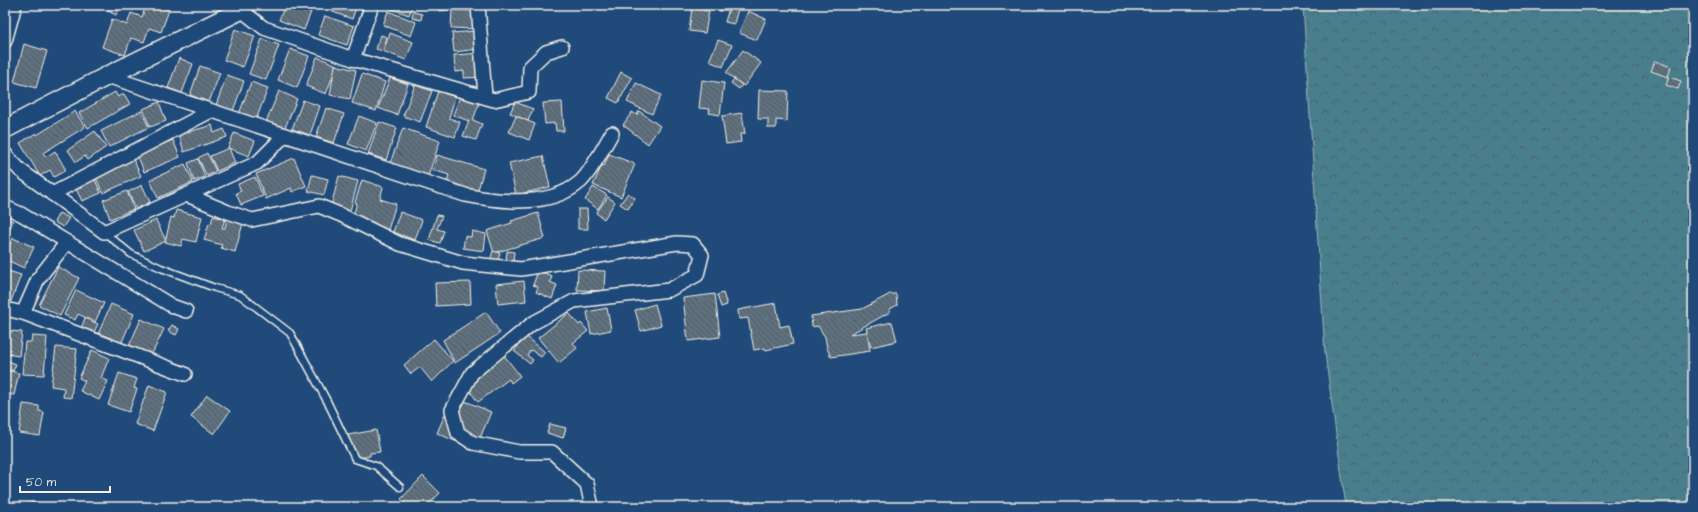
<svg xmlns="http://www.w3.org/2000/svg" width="1698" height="512" font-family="'Architects Daughter',sans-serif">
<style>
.forest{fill:url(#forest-crowns);stroke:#9eb8ba}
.building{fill:url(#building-back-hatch);stroke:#f4f1e8}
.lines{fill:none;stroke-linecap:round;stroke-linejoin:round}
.lane-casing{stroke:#f4f1e8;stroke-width:9}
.street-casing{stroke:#f4f1e8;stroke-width:16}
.secondary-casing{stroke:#f4f1e8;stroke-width:21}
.lane{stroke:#1f4a7a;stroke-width:6}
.street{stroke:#1f4a7a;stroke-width:13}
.secondary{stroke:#1f4a7a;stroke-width:18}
</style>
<defs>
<pattern id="forest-crowns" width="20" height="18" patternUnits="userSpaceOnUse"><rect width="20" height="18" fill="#497e8c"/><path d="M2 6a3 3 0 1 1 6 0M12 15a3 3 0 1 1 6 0" fill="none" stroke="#49666c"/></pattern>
<pattern id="building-back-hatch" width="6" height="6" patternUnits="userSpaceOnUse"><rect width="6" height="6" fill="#5e707f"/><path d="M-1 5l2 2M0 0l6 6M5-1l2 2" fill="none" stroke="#525a60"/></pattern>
</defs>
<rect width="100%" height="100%" fill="#1f4a7a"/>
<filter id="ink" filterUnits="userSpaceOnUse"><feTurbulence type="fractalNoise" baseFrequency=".025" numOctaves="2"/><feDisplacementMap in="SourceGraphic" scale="8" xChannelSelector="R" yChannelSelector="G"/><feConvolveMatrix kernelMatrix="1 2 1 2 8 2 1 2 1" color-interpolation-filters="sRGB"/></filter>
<g filter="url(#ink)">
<path class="forest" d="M1303,5h390v502h-347l-21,-154z"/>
<g class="building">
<path d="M110,5h11l-5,10 -8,-4z"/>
<path d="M146,5h10l13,5 -8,22 -12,-4 -5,14 -13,-4 -6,17 -23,-8 10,-28 15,6 4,-12 11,4z"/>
<path d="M285,5h7l19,7 -7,18 -25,-10z"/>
<path d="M294,5h15l-2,5z"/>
<path d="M336,5h21l-5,14 -19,-7z"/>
<path d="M390,5h23l-4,10 -20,-7z"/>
<path d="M438,5h36v2l-35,4z"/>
<path d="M696,5h26l-1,6 -25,-5z"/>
<path d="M730,5h9l-5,19 -9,-2z"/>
<path d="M692,8l17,3 -4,22 -16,-2z"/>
<path d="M452,10l26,1 -1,18 -26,-1z"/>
<path d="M388,11l28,11 -5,14 -28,-11z"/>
<path d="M748,11l18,8 -9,21 -18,-7z"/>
<path d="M413,12l9,2 -1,6 -9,-2z"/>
<path d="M325,16l29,10 -7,19 -29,-10z"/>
<path d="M235,29l20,7 -12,31 -19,-7z"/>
<path d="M476,31l2,18 -24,3 -2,-19z"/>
<path d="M390,33l23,9 -7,18 -23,-9z"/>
<path d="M381,35l6,2 -4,14 -7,-2z"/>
<path d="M262,39l17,6 -13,35 -17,-6z"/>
<path d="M718,40l14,5 -9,22 -14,-6z"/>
<path d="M24,44l23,7 -11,37 -22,-6z"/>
<path d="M290,49l19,7 -12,32 -19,-8z"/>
<path d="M743,50l18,13 -17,23 -18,-13z"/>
<path d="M483,53l2,24 -21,1v-7l-9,1 -1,-17z"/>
<path d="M317,57l20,8 -11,29 -20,-8z"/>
<path d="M179,58l14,6 -11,29 -14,-5z"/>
<path d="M1655,61l16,6 -3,10 -17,-6z"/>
<path d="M335,65l21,5 -6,29 -20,-4z"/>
<path d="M200,66l20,7 -11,29 -19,-7z"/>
<path d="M621,72l11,6 -14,25 -10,-5z"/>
<path d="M362,74l23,8 -9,29 -24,-8z"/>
<path d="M227,75l17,6 -11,30 -17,-6z"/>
<path d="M1669,77l12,4 -3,8 -12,-4z"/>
<path d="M390,78l18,6 -11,31 -19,-7z"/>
<path d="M734,79l8,6 -3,4 -8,-6z"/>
<path d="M702,80l22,3 -4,32 -11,-2 1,-4 -11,-1z"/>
<path d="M251,82l17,6 -12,32 -17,-6z"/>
<path d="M636,83l25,12 -9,19 -25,-12z"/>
<path d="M415,85l17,6 -12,31 -17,-6z"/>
<path d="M759,90l29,1 -1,30 -11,-1v8h-8v-9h-10z"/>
<path d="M279,91l18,8 -13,31 -18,-8z"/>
<path d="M438,91l17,6 -6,21 11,4 -5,15 -29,-10z"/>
<path d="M115,92l3,5 6,-3 6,10 -42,24 -9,-15z"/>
<path d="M461,94l19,7 -7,19 9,4 -6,16 -13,-4 6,-15 -16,-6z"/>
<path d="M303,100l17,6 -10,29 -18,-6z"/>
<path d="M159,102l7,19 -16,6 -7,-18z"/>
<path d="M515,102l18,7 -5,12 -18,-8z"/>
<path d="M562,102l2,29h-8l-1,-8 -10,1 -2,-21z"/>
<path d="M326,108l18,6 -10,29 -18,-6z"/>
<path d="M75,111l10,16 -42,26 3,4 9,-6 11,19 -12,7 -4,-7 -10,6 -20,-33 16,-10 1,2z"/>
<path d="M141,111l8,16 -40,20 -8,-16z"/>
<path d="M639,111l21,15 -12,18 -25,-19 9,-13 5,3z"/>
<path d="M742,113l3,21h-5l1,8 -15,2 -4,-28z"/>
<path d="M359,116l18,7 -11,28 -18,-7z"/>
<path d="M516,116l19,8 -6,16 -20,-8z"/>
<path d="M379,122l18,6 -11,32 -18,-6z"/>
<path d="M212,125l2,8 10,-4 3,8 -43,15 -5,-17z"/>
<path d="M403,128l37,13 -13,38 -37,-16z"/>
<path d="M95,131l11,16 -18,13 -3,-4 -9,6 -8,-12z"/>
<path d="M234,133l21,8 -6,15 -21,-8z"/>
<path d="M173,140l7,17 -36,15 -7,-18z"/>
<path d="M229,148l6,15 -18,8 -7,-15z"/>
<path d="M207,153l9,18 -9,5 -9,-18z"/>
<path d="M609,154l26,10 -14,33 -28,-12 9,-20 2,1z"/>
<path d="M437,155l47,14 -7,24 -31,-8 3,-10 -16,-5z"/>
<path d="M543,156l7,31 -34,8 -7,-32z"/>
<path d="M294,158l12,28 -14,6 -1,-4 -25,11 -10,-25z"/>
<path d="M133,159l8,17 -38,17 -8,-17z"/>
<path d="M198,159l7,18 -11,4 -6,-18z"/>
<path d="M185,164l8,18 -35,16 -8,-18z"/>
<path d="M312,175l16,4 -4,16 -16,-4z"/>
<path d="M93,176l8,17 -19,8 -8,-16z"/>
<path d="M339,176l19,5 -8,30 -19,-5z"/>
<path d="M255,177l8,19 -22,9 -5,-12 5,-2 -3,-7z"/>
<path d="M362,180l21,7 -3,12 16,5 -9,29 -36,-11 6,-19 -2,-1z"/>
<path d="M142,185l8,17 -14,7 -8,-17z"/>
<path d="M593,187l14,8 -9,14 -13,-9z"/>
<path d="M127,191l7,18 -24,10 -7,-19z"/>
<path d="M628,193l7,5 -7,11 -8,-5z"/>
<path d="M608,197l7,5 -11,17 -8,-6z"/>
<path d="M578,209h9l1,20h-10z"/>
<path d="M176,210l26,7 -6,25 -13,-3 -2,7 -16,-4 6,-25 3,1z"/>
<path d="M400,212l22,8 -7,20 -22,-8z"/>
<path d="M59,213l10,5 -6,9 -9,-5z"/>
<path d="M538,213l7,25 -51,15 -7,-22 25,-8 -1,-2z"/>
<path d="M437,215l5,1 -5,13 7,2 -4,12 -11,-3z"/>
<path d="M213,216l12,3 -3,9h3l2,-9 16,4 -8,29 -14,-4 1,-3 -18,-5 5,-17 2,1z"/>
<path d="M5,218l8,3 -8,18z"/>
<path d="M156,220l10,21 -22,10 -10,-21z"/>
<path d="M472,231l14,3 -2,17 -21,-3 2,-12 6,1z"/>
<path d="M13,238l21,9 -10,21 -19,-9v-4z"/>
<path d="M493,251l7,2 -3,10 -7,-2z"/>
<path d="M507,251l7,1 -1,9h-7z"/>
<path d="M58,267l21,11 -19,38 -21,-11z"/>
<path d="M5,270l16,5 -11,29 -5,-2z"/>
<path d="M578,270l27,1 -1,20 -27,-1z"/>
<path d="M538,271l14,5 -2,6 7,3 -5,14 -16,-7 2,-5 -5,-2z"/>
<path d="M524,281l2,20 -28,3 -2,-20z"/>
<path d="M470,282l1,22 -35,2 -1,-23z"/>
<path d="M76,290l28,13 -9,19 -17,-8 -3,6 -11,-5z"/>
<path d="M723,293l4,12 -6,2 -4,-12z"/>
<path d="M715,294l5,43 -32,4 -5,-43z"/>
<path d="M890,294h6l1,11 -7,4v3l-40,22 17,-2 3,19 -39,6 -4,-9 -2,-11 -7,-11 -6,1 -1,-11 51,-7z"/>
<path d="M776,303l4,24 9,-2 4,19 -27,6 -1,-2 -11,2 -6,-32 -9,1 -1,-9z"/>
<path d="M111,304l23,10 -13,30 -23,-10z"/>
<path d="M655,304l6,21 -20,6 -6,-21z"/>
<path d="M607,308l4,22 -20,4 -4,-22z"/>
<path d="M486,312l14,21 -45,30 -12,-23z"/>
<path d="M569,313l10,12 2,-2 7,8 -15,12 4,5 -18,15 -21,-25z"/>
<path d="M85,318l13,6 -6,12 -12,-5z"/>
<path d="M141,319l23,10 -13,27 -22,-10z"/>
<path d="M892,322l5,19 -26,6 -5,-19z"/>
<path d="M172,325l7,4 -3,6 -8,-4z"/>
<path d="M10,331l12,1 -3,24 -13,-2z"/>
<path d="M32,336l15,1 -3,38 -22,-1 3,-32h6z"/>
<path d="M526,336l19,16 -4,5 -10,-7 -4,5 6,5 -3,4 -16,-13z"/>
<path d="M434,339l19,22 -21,21 -12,-15 -9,7 -7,-9z"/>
<path d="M56,347l21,2 -6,49 -8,-1 1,-9 -13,-2z"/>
<path d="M92,350l17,8 -8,20 7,3 -9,19 -19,-9 5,-10 -6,-3z"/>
<path d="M503,354l17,22 -9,7 -2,-4 -31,23 -14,-19z"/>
<path d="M6,360l10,4 -3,7 -8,-3z"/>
<path d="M5,370l14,3 -5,22 -9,-1z"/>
<path d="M119,373l18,6 -3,9 3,1 -8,23 -21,-7z"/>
<path d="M149,385l18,7 -14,39 -18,-7z"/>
<path d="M207,395l23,16 -16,23 -23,-17z"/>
<path d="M453,396l38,16 -16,38 -38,-17z"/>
<path d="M23,404l16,2v5l5,1 -4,24 -21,-3z"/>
<path d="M550,424l16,4 -3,10 -16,-5z"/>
<path d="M376,430l4,22 -10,1v3l-18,3 -4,-24z"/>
<path d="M423,476l17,17 -14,14h-17l-8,-8z"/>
<path d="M35,502l2,5h-23z"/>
</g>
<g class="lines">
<g class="lane-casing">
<path id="lane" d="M104,232l27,22 30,14 54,20 25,7 50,38 37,68 28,58 21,7 24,21"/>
</g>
<g class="street-casing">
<g id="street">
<path d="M478,5l7,92"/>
<path d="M241,10l23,18 89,31 141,41 35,-8 1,-25 16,-15 16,-5"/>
<path d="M5,41l10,-36"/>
<path d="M353,59l19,-54"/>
<path d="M107,76l358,119c35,7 85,13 115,-13 9,-7 25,-37 32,-49"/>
<path d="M5,154l15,16 84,62 153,-69 28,-28"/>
<path d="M52,194l159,-83"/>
<path d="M187,195l41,17 24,8 67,-14 22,9 59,29 63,19 58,6 156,-26 16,1 9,11 -5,20 -28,15 -95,11 -41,22 -61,50 -20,37 6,23 15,10 46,9h33l35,32 5,23"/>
<path d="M5,207l16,7 151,92 14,5"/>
<path d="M5,309l18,4 162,61"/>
<path d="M23,313l15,-34 29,-37"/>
</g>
</g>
<g class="secondary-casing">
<path id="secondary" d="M5,129l102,-53 134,-66 3,-5"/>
</g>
<use href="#lane" class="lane"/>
<use href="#street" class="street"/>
<use href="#secondary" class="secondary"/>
</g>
</g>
<rect width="1698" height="512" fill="none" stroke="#1f4a7a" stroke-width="20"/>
<rect x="10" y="10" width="1678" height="492" fill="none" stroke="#f4f1e8" stroke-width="1.5" filter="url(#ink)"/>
<path d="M20 486v6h90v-6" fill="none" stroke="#f4f1e8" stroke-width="2"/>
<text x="26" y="486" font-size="12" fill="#f4f1e8" stroke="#1f4a7a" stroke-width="3" paint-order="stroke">50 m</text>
</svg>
